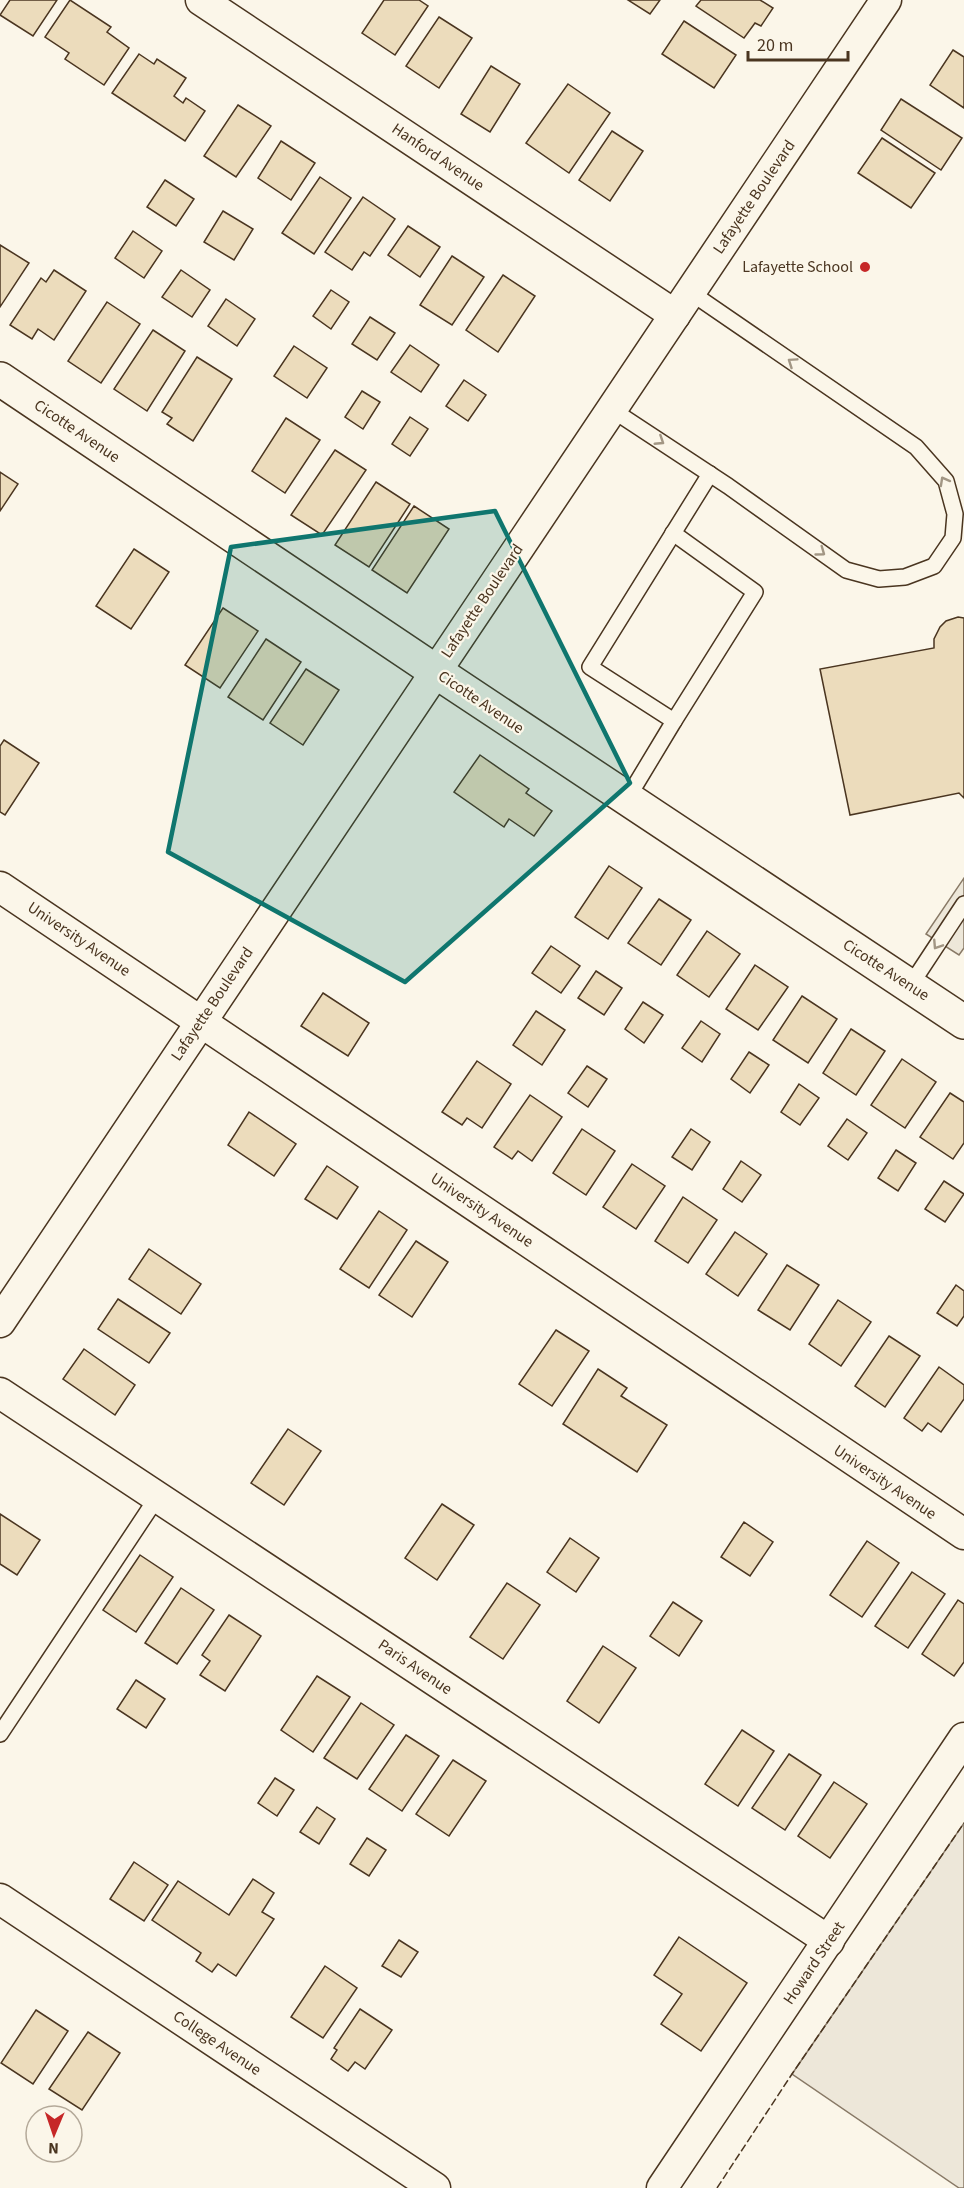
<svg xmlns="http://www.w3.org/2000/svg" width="964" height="2188" font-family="'Source Sans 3',sans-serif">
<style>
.parking{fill:#ede7d9;stroke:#887966;stroke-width:1.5}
.building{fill:#ecdcbc;stroke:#4a3520;stroke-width:1.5}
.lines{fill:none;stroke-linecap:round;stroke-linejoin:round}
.service-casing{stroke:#4a3520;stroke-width:18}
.minor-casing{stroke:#4a3520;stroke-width:33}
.tertiary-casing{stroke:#4a3520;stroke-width:36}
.service{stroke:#fbf6e9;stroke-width:15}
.minor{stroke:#fbf6e9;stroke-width:30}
.tertiary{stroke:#fbf6e9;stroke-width:33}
.fence{stroke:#4a3520;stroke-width:1.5;stroke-dasharray:8 3;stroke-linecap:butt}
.oneway{stroke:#a29684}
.marked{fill:#0f766e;fill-opacity:0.2;stroke:#0f766e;stroke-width:4.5;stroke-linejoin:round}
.poi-dot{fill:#c62828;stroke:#fbf6e9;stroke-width:2}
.labels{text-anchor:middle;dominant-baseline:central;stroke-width:4.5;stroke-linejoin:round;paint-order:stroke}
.street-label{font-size:16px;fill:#4a3520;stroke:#fbf6e9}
.poi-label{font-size:16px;fill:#4a3520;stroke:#fbf6e9;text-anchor:end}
</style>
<rect width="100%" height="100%" fill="#fbf6e9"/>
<g class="parking">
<path d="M964,878v70l-5,7 -33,-21z"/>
<path d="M964,1823v365h-5l-167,-114z"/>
</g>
<g class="building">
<path d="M10,0h47l-24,36 -33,-21z"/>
<path d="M70,0l41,27 -4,5 22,16 -25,37 -39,-26 4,-6 -24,-16z"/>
<path d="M384,0h35l9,6 -33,49 -33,-22z"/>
<path d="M628,0h32l-10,14z"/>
<path d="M701,0h59l13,8 -12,18 -6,-3 -11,15 -48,-32z"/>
<path d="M439,17l33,21 -33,50 -33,-22z"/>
<path d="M684,21l52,34 -22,33 -52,-34z"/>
<path d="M953,50l11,7v51l-34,-23z"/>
<path d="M139,54l15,10 3,-5 29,19 -12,18 9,7 3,-5 19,13 -20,30 -73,-48z"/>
<path d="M491,66l29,18 -30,48 -29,-18z"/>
<path d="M568,84l42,29 -41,60 -43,-30z"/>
<path d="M901,99l61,39 -21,32 -60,-40z"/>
<path d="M238,105l33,21 -35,51 -32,-21z"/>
<path d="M612,131l31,20 -33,50 -31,-21z"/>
<path d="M882,138l53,35 -24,35 -53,-35z"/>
<path d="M281,141l34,22 -24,37 -33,-22z"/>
<path d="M320,177l31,21 -37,56 -32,-21z"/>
<path d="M165,180l29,19 -18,27 -29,-19z"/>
<path d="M363,197l32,22 -25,37 -6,-4 -12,18 -27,-18z"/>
<path d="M223,211l30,18 -19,31 -30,-18z"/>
<path d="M408,226l32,21 -20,30 -32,-22z"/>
<path d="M133,231l29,20 -18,27 -29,-20z"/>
<path d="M0,245l29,18 -29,44z"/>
<path d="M452,256l32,21 -32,48 -32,-20z"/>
<path d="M54,270l32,21 -32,49 -16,-11 -6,10 -22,-14 31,-47 5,4z"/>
<path d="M181,270l29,20 -18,27 -30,-20z"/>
<path d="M503,275l32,21 -37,56 -32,-22z"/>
<path d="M331,290l18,12 -18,27 -18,-13z"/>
<path d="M226,299l29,20 -18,27 -29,-20z"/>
<path d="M107,302l33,22 -39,59 -33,-22z"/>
<path d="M370,317l25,16 -18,27 -25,-16z"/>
<path d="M153,330l32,21 -38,60 -33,-22z"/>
<path d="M410,345l29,20 -18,27 -30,-20z"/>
<path d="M294,346l33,22 -20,30 -33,-22z"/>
<path d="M197,357l35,22 -39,62 -26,-17 5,-6 -10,-6z"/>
<path d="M464,380l22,15 -18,26 -22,-15z"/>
<path d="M362,391l18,11 -17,27 -18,-12z"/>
<path d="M410,417l18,12 -18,27 -18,-12z"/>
<path d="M286,418l34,22 -35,53 -33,-22z"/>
<path d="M335,450l31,20 -44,65 -31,-20z"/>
<path d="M0,472l18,12 -18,27z"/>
<path d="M376,482l34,22 -41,63 -34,-22z"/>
<path d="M414,506l35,23 -42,64 -35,-23z"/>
<path d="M134,549l35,23 -38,57 -35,-23z"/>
<path d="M223,608l35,23 -38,57 -35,-23z"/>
<path d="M958,617l6,1v180l-5,-5 -109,22 -30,-146 114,-21v-9l6,-12 6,-6z"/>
<path d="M266,639l35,23 -38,58 -35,-23z"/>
<path d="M306,669l33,21 -36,55 -33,-22z"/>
<path d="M4,740l35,23 -34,52 -5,-3v-66z"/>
<path d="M480,755l49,34 -3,4 26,18 -18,25 -25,-17 -5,8 -50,-35z"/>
<path d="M609,866l33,22 -34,51 -33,-22z"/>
<path d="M659,899l32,21 -30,45 -33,-22z"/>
<path d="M707,931l33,23 -31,43 -32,-22z"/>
<path d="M551,946l29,20 -19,27 -29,-20z"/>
<path d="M755,965l33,22 -30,43 -32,-21z"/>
<path d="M596,971l26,17 -18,27 -26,-17z"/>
<path d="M323,993l46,30 -21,33 -47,-30z"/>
<path d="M802,996l35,23 -29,44 -35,-23z"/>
<path d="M643,1002l20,13 -19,28 -19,-14z"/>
<path d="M536,1011l29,19 -23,35 -29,-20z"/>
<path d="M701,1021l19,13 -18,28 -20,-14z"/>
<path d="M851,1029l34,22 -29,44 -33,-22z"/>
<path d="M749,1052l20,13 -19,28 -19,-14z"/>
<path d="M902,1059l34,23 -31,46 -34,-23z"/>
<path d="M477,1061l34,23 -29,44 -15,-10 -5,7 -20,-13z"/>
<path d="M587,1066l20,13 -19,28 -20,-14z"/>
<path d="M799,1084l20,14 -19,27 -19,-13z"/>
<path d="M950,1093l14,9v41l-11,16 -33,-22z"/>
<path d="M530,1095l32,22 -30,44 -14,-10 -6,8 -18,-12z"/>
<path d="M249,1112l47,32 -22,32 -46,-31z"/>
<path d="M847,1119l20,14 -19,27 -20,-14z"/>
<path d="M582,1129l33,22 -29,44 -33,-22z"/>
<path d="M691,1129l19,13 -18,28 -20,-13z"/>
<path d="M896,1150l20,13 -18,28 -20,-13z"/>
<path d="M741,1161l20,14 -19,27 -19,-13z"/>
<path d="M632,1164l33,22 -29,43 -33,-22z"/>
<path d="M327,1166l31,21 -21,32 -32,-20z"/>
<path d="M944,1181l20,13 -19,28 -20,-13z"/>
<path d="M683,1197l34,23 -29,43 -33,-22z"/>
<path d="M379,1211l28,19 -38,58 -29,-19z"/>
<path d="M735,1232l32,22 -29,42 -32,-22z"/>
<path d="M416,1241l32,21 -36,55 -33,-22z"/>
<path d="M149,1249l52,35 -20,30 -52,-35z"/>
<path d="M787,1265l32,20 -29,45 -32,-20z"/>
<path d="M956,1285l8,6v25l-7,10 -20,-13z"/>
<path d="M118,1299l52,34 -21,30 -51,-34z"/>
<path d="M838,1300l33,22 -30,44 -32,-22z"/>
<path d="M556,1330l33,21 -37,55 -33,-22z"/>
<path d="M889,1336l31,20 -35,51 -30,-21z"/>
<path d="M84,1349l51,36 -20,30 -52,-36z"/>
<path d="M939,1367l25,18v14l-23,33 -13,-9 -6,8 -18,-13z"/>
<path d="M598,1369l29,19 -6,8 46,29 -30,47 -74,-48z"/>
<path d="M288,1429l33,22 -37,54 -33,-22z"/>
<path d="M442,1504l32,21 -37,55 -32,-22z"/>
<path d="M0,1514l40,26 -23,35 -17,-11z"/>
<path d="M744,1522l29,20 -23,34 -29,-19z"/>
<path d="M570,1538l29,20 -23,34 -29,-20z"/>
<path d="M867,1541l32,22 -37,54 -32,-22z"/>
<path d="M140,1555l33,22 -37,55 -33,-22z"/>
<path d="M912,1572l33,22 -37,54 -33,-22z"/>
<path d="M507,1583l33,22 -37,54 -33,-22z"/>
<path d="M181,1588l33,22 -37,54 -32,-21z"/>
<path d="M958,1600l6,4v58l-10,14 -32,-22z"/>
<path d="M673,1602l29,19 -23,35 -29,-20z"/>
<path d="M229,1615l32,21 -36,55 -25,-16 10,-14 -8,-6z"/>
<path d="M603,1646l33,22 -37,55 -32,-22z"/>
<path d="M317,1676l33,21 -37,55 -32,-22z"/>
<path d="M136,1680l29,19 -19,29 -29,-19z"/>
<path d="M361,1703l33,22 -37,54 -33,-21z"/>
<path d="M742,1730l32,21 -36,55 -33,-22z"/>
<path d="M406,1735l33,21 -37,55 -33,-22z"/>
<path d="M789,1754l32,21 -36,55 -33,-22z"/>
<path d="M453,1760l33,21 -37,55 -33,-22z"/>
<path d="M275,1778l19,12 -17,26 -19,-13z"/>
<path d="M834,1782l33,22 -37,54 -32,-22z"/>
<path d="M317,1807l18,12 -16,25 -19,-12z"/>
<path d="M367,1838l19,12 -17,26 -19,-12z"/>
<path d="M134,1862l34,23 -24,36 -34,-22z"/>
<path d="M253,1879l21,14 -12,19 12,7 -38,57 -18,-12 -6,8 -16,-11 5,-8 -49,-33 26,-39 51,34z"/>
<path d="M679,1937l68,46 -46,68 -40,-27 21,-30 -28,-19z"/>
<path d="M399,1940l19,12 -17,25 -19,-11z"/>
<path d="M325,1966l32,22 -34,50 -32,-21z"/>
<path d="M360,2009l32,21 -27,39 -10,-7 -7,9 -17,-12 6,-9 -3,-2z"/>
<path d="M36,2010l32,21 -35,53 -32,-21z"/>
<path d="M88,2032l32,21 -38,57 -33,-21z"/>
</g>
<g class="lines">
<g class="service-casing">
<g id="service">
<path d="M611,409l117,77 118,84 33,9 26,-2 29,-11 19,-28 2,-24 -9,-33 -30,-34 -226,-155"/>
<path d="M673,533l82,59 -81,129"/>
<path d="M627,799l47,-78 -84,-54 120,-193"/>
<path d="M910,986l54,-82"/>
<path d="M0,1734l158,-238"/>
</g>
</g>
<g class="minor-casing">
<g id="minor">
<path d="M201,0l474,315"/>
<path d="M0,887l964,647"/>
<path d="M0,1322l886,-1322"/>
<path d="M0,1393l829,548"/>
<path d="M0,1899l435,289"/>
<path d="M662,2188l302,-450"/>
</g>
</g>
<g class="tertiary-casing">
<path id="tertiary" d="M0,379l435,292 529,351"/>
</g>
<use href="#service" class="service"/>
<use href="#minor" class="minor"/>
<use href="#tertiary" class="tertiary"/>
<path class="fence" d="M717,2188l75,-114 172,-251"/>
</g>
<defs><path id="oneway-chevron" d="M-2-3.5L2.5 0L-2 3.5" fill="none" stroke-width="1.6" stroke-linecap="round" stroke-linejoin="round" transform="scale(1.5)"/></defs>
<g class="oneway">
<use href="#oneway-chevron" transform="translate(792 362) rotate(-146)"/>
<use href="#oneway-chevron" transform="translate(660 441) rotate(33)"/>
<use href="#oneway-chevron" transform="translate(944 481) rotate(-119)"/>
<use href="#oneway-chevron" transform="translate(821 552) rotate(36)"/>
<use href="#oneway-chevron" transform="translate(937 945) rotate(123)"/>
</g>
<path class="marked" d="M495,511l135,272 -225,199 -237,-130 63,-305z"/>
<circle class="poi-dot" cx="865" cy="267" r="6"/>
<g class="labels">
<g class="street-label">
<text transform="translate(438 157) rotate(34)">Hanford Avenue</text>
<text transform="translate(754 197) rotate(-56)">Lafayette Boulevard</text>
<text transform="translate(77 431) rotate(34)">Cicotte Avenue</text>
<text transform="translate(482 601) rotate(-56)">Lafayette Boulevard</text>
<text transform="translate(481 702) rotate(34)">Cicotte Avenue</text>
<text transform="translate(79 939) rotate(34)">University Avenue</text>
<text transform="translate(886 970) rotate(33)">Cicotte Avenue</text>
<text transform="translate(212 1004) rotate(-56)">Lafayette Boulevard</text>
<text transform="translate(482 1210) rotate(34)">University Avenue</text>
<text transform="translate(885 1482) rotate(34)">University Avenue</text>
<text transform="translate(415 1667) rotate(34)">Paris Avenue</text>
<text transform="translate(814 1963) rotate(-56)">Howard Street</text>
<text transform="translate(217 2043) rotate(34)">College Avenue</text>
</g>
<g class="poi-label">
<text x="853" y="267">Lafayette School</text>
</g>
</g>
<g transform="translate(54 2134) rotate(182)"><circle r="28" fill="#fbf6e9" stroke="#b4a999" stroke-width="1.5"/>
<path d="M0-4.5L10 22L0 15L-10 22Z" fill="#c62828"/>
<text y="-9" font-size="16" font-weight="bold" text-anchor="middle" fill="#4a3520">N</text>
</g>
<path d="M748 51v9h100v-9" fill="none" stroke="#4a3520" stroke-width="3"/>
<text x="757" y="51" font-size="18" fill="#4a3520" stroke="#fbf6e9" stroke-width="4.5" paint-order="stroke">20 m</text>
</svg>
